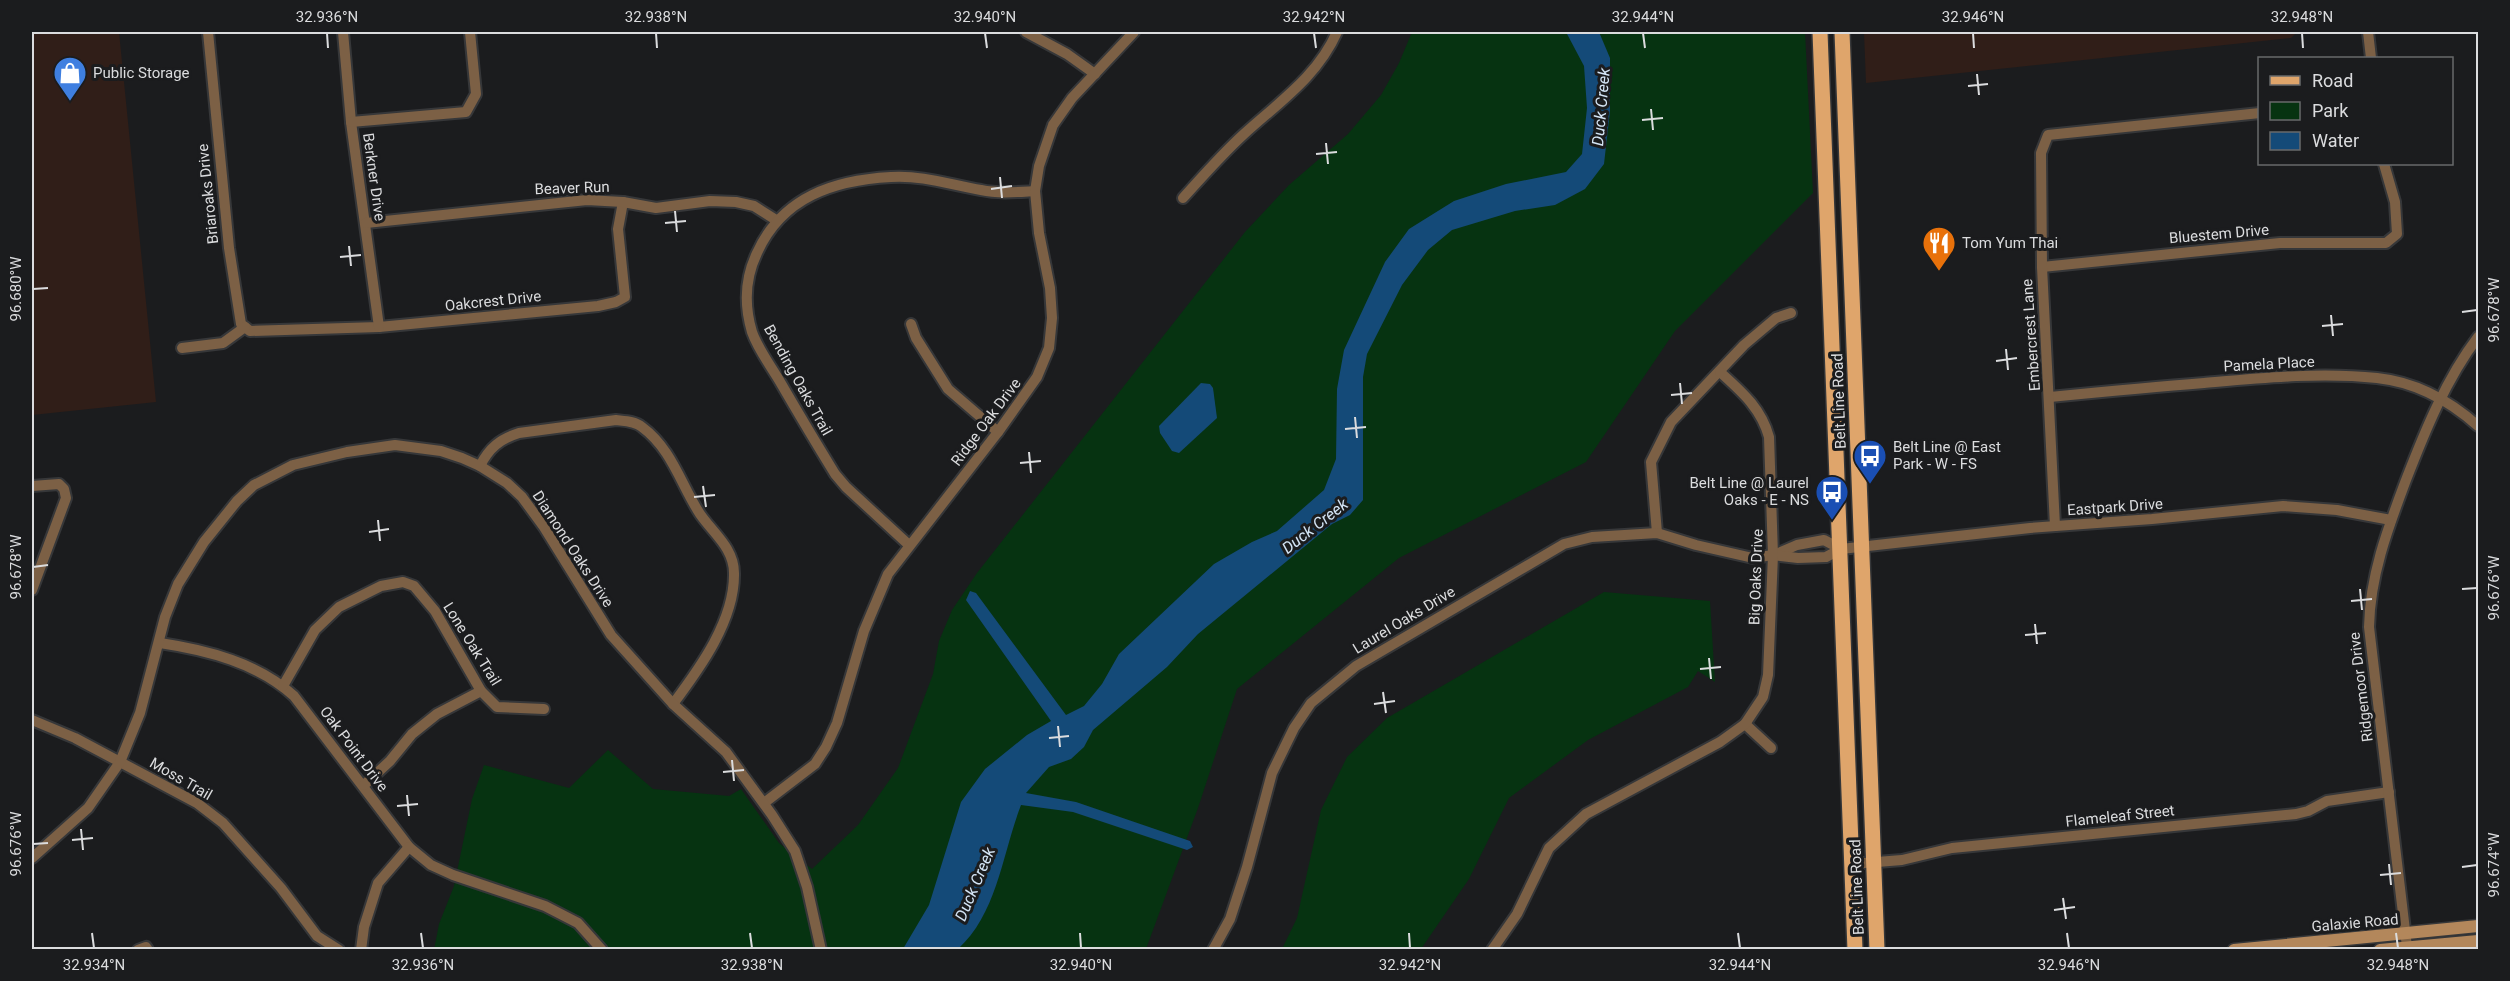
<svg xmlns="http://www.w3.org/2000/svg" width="2510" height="981" font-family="Roboto,sans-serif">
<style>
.commercial{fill:#301e18}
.green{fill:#063311}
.water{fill:#144a78}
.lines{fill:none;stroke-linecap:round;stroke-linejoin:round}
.street-casing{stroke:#363739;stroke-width:14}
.secondary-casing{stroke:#363739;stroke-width:15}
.primary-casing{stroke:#363739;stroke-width:18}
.street{stroke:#7c6045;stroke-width:10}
.secondary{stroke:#b3875b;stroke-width:12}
.primary{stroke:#dfa56b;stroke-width:15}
.ticks{fill:none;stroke:#dbdcde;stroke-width:2}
.labels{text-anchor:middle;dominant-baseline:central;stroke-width:6;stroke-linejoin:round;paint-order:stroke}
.poi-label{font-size:15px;fill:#dbdcde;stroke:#1b1c1e;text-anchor:start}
.street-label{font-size:15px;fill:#dbdcde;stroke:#1b1c1e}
.water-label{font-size:16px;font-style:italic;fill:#d4e5f6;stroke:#1b1c1e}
.neatline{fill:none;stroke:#dbdcde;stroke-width:2}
.ticks-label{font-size:15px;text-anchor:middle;fill:#dbdcde}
</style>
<rect width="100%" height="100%" fill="#1b1c1e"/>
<g class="commercial">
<path d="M32,32h87l37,370 -124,13z"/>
<path d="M1864,32h433l-6,6 -425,45z"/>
</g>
<g class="green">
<path d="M1412,32h393l8,161 -138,138 -89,131 -187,96 -162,131 -39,119 -52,141 -712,1 5,-26 15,-38 18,-87 12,-34 85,23 39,-38 45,39 76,7 12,-7 38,54 33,26 46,-44 40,-57 35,-94 6,-33 13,-31 25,-37 268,-341 44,-47 59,-51 33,-39 18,-32z"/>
<path d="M1604,592l106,9 5,81 -17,-11 -10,16 -100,53 -79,58 -40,81 -48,70h-139l15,-31 24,-108 26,-53 40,-39z"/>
</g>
<g class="water">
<path d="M1566,32h33l11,26v53l-6,53 -19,25 -30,16 -40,6 -63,19 -24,20 -26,35 -35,69 -4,23v123l-13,15 -18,9 -134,110 -31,33 -74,63 -9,17 -13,12 -22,8 -23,26 50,9 114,39 3,6 -6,3 -114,-38 -52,-7c-19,49 -23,107 -63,144h-55l26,-44 32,-103 24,-33 42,-34 24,-14 -85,-121 4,-9 6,2 90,122 18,-9 18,-22 17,-30 95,-90 38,-22 25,-11 47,-41 12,-31 1,-70 7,-39 41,-88 24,-33 45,-28 52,-17 60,-12 16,-18 5,-46 -3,-42z"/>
<path d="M1201,383l9,1 3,4 4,30 -38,35 -7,-2 -12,-18 -1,-7z"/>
</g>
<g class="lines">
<g class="street-casing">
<g id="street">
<path d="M208,32l21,216 12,76 9,7 129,-4 219,-21 18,-4 9,-5 -7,-68 5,-27"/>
<path d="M343,32l8,90 28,205"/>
<path d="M1026,32l41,22 28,20"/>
<path d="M2368,32l3,26"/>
<path d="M351,122l115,-10 10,-18 -6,-62"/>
<path d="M1183,198c20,-22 39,-44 61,-64 35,-32 73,-57 93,-102"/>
<path d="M366,223l221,-23 36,2 33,6 54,-7 26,1 18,4 22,14"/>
<path d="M2042,267l238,-24h106l11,-9 -2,-32 -11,-38"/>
<path d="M911,324l5,14 32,51 50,43"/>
<path d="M182,348l41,-5 22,-16"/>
<path d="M2050,397c51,-5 103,-10 154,-14 57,-5 116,-11 173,-5 38,4 73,23 101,48"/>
<path d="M480,466c9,-18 20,-27 39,-33l97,-13c9,1 19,1 26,7 30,22 39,58 58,87 13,19 34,34 34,59 1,47 -34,95 -61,131"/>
<path d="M32,486l27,-2 5,5 2,9 -34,92"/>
<path d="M2055,526l-13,-259 -1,-114 7,-18 212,-22"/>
<path d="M1657,533l-6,-71 20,-40 73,-77 32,-27 15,-5"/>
<path d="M909,545l-63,-58 -11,-13c-19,-31 -38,-63 -56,-94 -9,-15 -21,-31 -27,-48 -8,-27 -7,-54 5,-79 25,-56 77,-73 134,-76 32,-2 60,8 90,13 18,4 37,2 54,1"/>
<path d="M1774,555l23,-10 27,-5 17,9"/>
<path d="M160,643c47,7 98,20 134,53l115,151 22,18 22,10 92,31 33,17 24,27"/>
<path d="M283,686l32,-56 24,-23 42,-21 22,-4 11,4 21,25 46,80 16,16 47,2"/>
<path d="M32,720l43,18 122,65 26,20 58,65 36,48 22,14"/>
<path d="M1745,724l26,24"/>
<path d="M364,785l26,-24 22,-27 25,-20 44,-23"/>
<path d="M764,803l51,-39 11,-17 11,-24 27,-92 24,-57 110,-142 39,-55 12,-29 3,-30 -2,-30 -11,-55 -4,-42 4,-25 14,-41 19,-27 62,-66"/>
<path d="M32,858l56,-50 32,-46 20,-49 25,-96 13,-33 26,-42 33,-41 17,-16 39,-20 54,-13 48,-7 46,6 21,7 18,8 27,17 15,14 22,30 67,108 62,69 53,48 46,63 23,36 12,36 14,63"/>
<path d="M1852,864l50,-4 50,-12 344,-34 12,-3 19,-10 62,-9"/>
<path d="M2407,947l-38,-320c1,-52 19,-99 37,-147 19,-49 40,-101 72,-143"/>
<path d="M138,950l8,-3 2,3"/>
<path d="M361,950l3,-23 14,-44 31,-36"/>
<path d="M1213,950l17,-31 17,-52 25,-94 22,-45 17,-25 45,-37 208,-122 28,-7 65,-4 39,12 57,13 20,-3 25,3 28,-1 15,-8 189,-21 122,-9 131,-13 54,4 54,10"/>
<path d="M1492,950l25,-36 32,-66 37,-34 134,-72 25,-18 18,-27 5,-22 5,-120 -4,-118c-8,-29 -27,-45 -49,-65"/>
</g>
</g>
<g class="secondary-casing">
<g id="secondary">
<path d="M2234,950l244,-24"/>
<path d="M2380,950l98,-9"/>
</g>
</g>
<g class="primary-casing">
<g id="primary">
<path d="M1820,32l35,918"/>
<path d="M1842,32l35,918"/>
</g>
</g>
<use href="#street" class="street"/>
<use href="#secondary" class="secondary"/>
<use href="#primary" class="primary"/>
</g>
<path class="ticks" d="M327,33l1,15M656,33l1,15M985,33l2,15M1314,33l2,15M1643,33l2,15M1973,33l1,15M2302,33l1,15M1977,74l2,21M1968,86l20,-2M1651,109l2,21M1642,120l21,-2M1326,143l2,21M1316,154l21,-2M1000,177l2,21M991,189l21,-3M675,211l2,21M665,223l21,-2M349,246l2,20M340,257l21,-2M33,289l15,-1M2462,312l15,-2M2331,315l2,21M2322,326l21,-2M2006,349l2,21M1996,361l21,-3M1680,383l2,21M1671,395l21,-2M1355,417l2,21M1345,429l21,-2M1029,452l2,21M1020,463l21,-2M703,486l3,21M694,497l21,-2M378,520l2,21M369,532l20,-3M33,567l15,-2M2360,589l2,21M2462,589l15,-1M2351,601l21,-2M2035,624l2,20M2025,635l21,-2M1709,658l2,21M1700,669l21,-2M1383,692l3,21M1374,704l21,-3M1058,726l2,21M1049,738l20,-2M732,760l2,21M723,772l21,-2M407,795l2,21M397,806l21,-2M81,829l2,21M72,840l21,-2M33,844l15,-1M2389,864l2,21M2462,867l15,-2M2380,875l21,-2M2063,898l3,21M2054,910l21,-3M92,933l2,15M421,933l2,15M750,933l2,15M1080,933l1,15M1409,933l1,15M1738,933l2,15M2067,933l2,15M2396,933l2,15"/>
<defs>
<g id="shop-pin" transform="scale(1.725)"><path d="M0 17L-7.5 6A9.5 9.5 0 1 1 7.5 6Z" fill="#3f7fe0" stroke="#1b1c1e"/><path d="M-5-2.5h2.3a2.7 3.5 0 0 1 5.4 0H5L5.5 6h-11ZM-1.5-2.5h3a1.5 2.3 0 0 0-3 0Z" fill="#fff"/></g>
<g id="restaurant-pin" transform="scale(1.725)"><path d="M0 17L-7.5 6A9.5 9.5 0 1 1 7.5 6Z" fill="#e8710a" stroke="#1b1c1e"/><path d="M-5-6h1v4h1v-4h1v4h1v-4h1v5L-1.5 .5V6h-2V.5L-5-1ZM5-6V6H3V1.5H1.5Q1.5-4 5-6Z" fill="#fff"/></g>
<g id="bus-pin" transform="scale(1.725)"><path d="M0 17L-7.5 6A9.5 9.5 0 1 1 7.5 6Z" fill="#1a4fb4" stroke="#1b1c1e"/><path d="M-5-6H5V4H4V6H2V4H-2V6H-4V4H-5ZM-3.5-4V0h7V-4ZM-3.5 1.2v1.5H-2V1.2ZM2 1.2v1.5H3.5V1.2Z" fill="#fff"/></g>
</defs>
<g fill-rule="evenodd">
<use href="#shop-pin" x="70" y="73"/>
<use href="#restaurant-pin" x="1939" y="243"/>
<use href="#bus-pin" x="1870" y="456"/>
<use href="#bus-pin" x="1832" y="492"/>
</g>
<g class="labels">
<g class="poi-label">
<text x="93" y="73">Public Storage</text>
<text x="1962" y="243">Tom Yum Thai</text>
<text x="1893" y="447">Belt Line @ East<tspan x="1893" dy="17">Park - W - FS</tspan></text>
<text x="1809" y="483" text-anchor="end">Belt Line @ Laurel<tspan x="1809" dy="17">Oaks - E - NS</tspan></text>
</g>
<g class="street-label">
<text transform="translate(374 177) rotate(82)">Berkner Drive</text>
<text transform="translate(572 188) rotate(-2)">Beaver Run</text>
<text transform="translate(208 194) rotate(-96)">Briaroaks Drive</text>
<text transform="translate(2219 234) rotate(-5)">Bluestem Drive</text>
<text transform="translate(493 301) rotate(-6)">Oakcrest Drive</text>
<text transform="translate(2031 335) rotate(-94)">Embercrest Lane</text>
<text transform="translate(2269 364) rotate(-3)">Pamela Place</text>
<text transform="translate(798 380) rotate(61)">Bending Oaks Trail</text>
<text transform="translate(1839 401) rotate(-92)">Belt Line Road</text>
<text transform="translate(986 422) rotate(-53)">Ridge Oak Drive</text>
<text transform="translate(2115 507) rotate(-4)">Eastpark Drive</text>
<text transform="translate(573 549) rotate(57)">Diamond Oaks Drive</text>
<text transform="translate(1756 577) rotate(-88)">Big Oaks Drive</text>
<text transform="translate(1404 620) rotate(-31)">Laurel Oaks Drive</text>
<text transform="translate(472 644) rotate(58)">Lone Oak Trail</text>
<text transform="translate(2361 687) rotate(-97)">Ridgemoor Drive</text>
<text transform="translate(354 749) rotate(53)">Oak Point Drive</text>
<text transform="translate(181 779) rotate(30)">Moss Trail</text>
<text transform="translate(2120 816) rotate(-6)">Flameleaf Street</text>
<text transform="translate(1857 887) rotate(-92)">Belt Line Road</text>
<text transform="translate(2355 923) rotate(-5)">Galaxie Road</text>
</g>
<g class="water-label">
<text transform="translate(1601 107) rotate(-85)">Duck Creek</text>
<text transform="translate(1315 526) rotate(-38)">Duck Creek</text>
<text transform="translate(975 884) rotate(-67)">Duck Creek</text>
</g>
</g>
<rect width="2510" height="981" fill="none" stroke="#1b1c1e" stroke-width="66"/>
<rect x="2258" y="57" width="195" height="108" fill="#1b1c1e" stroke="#68696b" stroke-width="1.5"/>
<rect x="2270" y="76" width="30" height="9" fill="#dfa56b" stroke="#68696b" stroke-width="1.5"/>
<text x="2312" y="87" font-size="18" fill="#dbdcde">Road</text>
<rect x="2270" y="102" width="30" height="18" fill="#063311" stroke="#68696b" stroke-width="1.5"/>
<text x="2312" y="117" font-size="18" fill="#dbdcde">Park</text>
<rect x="2270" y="132" width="30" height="18" fill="#144a78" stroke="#68696b" stroke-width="1.5"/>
<text x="2312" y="147" font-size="18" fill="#dbdcde">Water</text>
<rect x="33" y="33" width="2444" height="915" class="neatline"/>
<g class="ticks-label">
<text x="327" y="22">32.936°N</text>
<text x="656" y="22">32.938°N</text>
<text x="985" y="22">32.940°N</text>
<text x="1314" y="22">32.942°N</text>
<text x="1643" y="22">32.944°N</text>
<text x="1973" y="22">32.946°N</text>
<text x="2302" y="22">32.948°N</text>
<text transform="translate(16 289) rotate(-90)" y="5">96.680°W</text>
<text transform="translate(2494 310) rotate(-90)" y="5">96.678°W</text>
<text transform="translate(16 567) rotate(-90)" y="5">96.678°W</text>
<text transform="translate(2494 588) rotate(-90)" y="5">96.676°W</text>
<text transform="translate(16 844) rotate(-90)" y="5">96.676°W</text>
<text transform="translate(2494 865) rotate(-90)" y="5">96.674°W</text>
<text x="94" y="970">32.934°N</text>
<text x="423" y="970">32.936°N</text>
<text x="752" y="970">32.938°N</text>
<text x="1081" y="970">32.940°N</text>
<text x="1410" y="970">32.942°N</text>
<text x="1740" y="970">32.944°N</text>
<text x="2069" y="970">32.946°N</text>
<text x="2398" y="970">32.948°N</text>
</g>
</svg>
